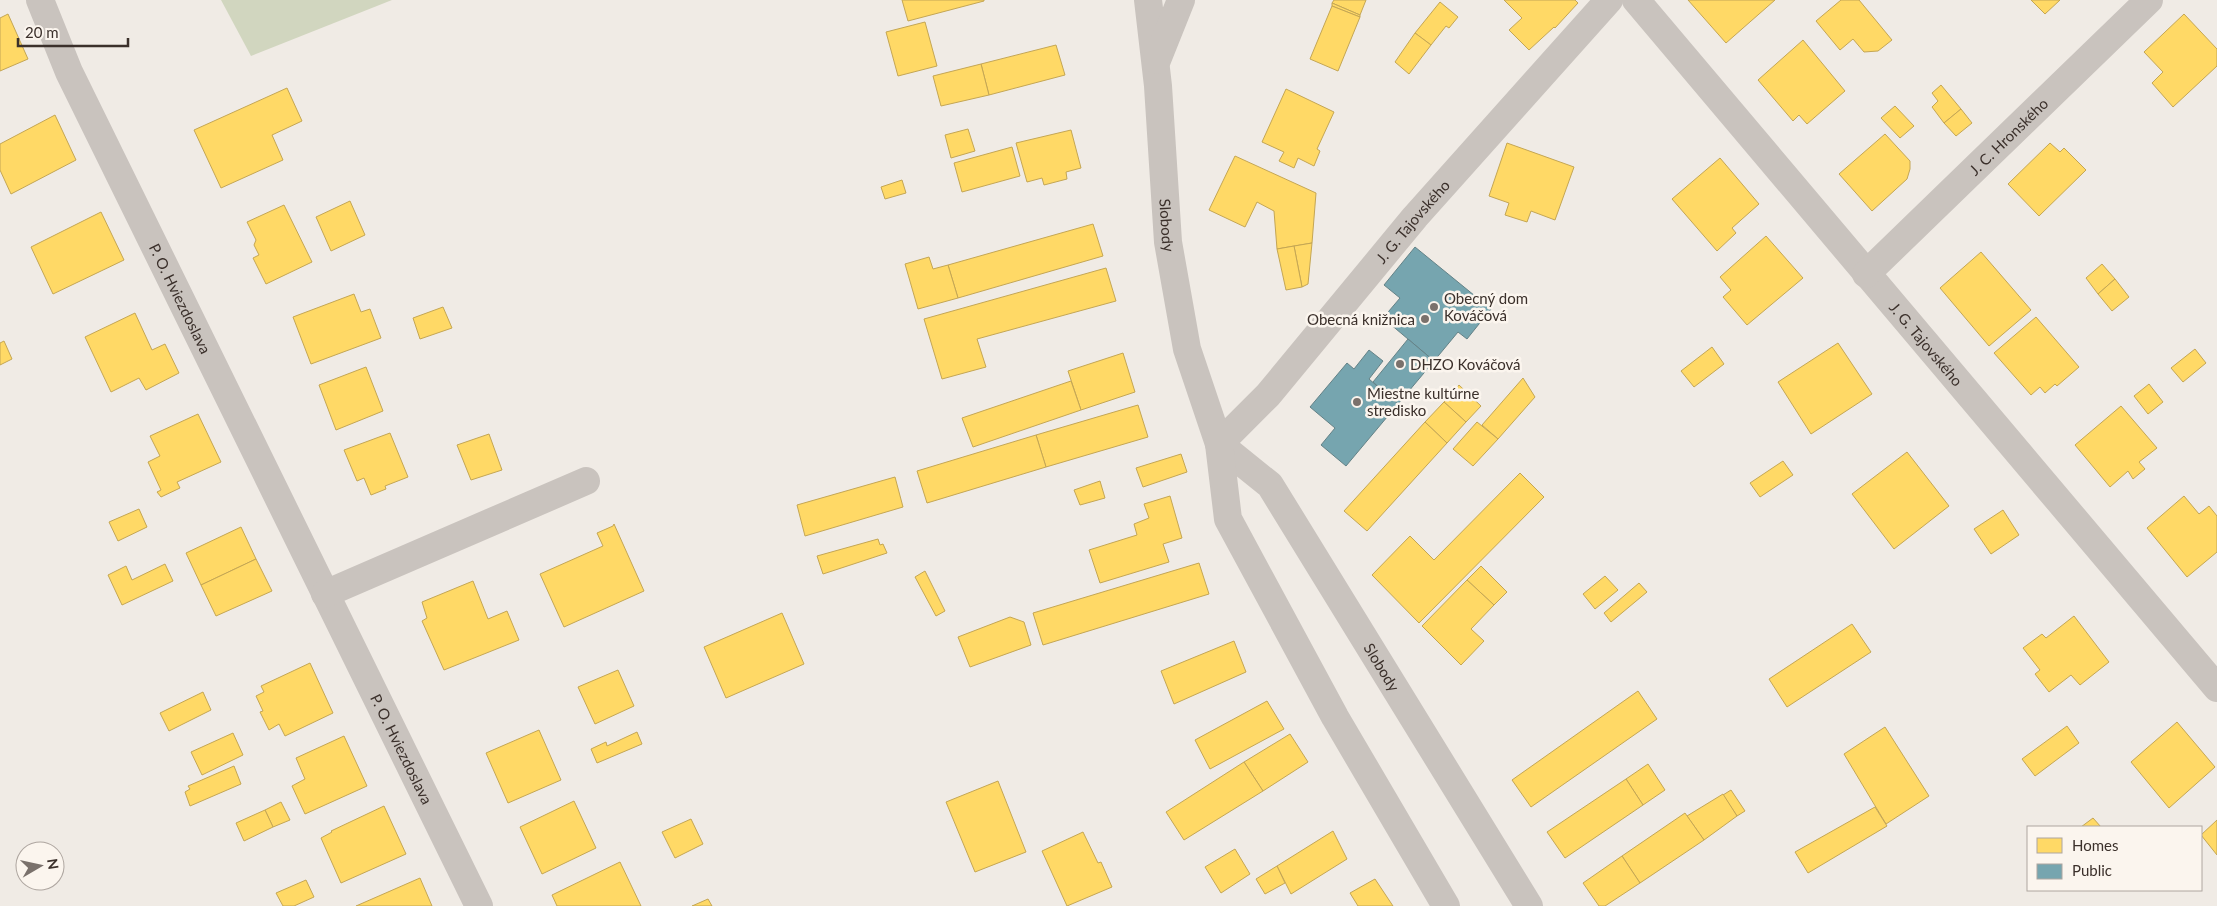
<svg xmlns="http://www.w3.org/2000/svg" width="2217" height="906" font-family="Lato,sans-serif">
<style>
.green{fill:#d1d6bf}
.homes{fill:#ffd966;stroke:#c4a654}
.public{fill:#76a5af;stroke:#648287}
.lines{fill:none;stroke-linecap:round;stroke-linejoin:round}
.street{stroke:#c9c3be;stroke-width:28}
.poi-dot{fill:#7a716c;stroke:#fbf5ee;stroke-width:2}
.labels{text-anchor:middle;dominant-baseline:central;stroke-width:5;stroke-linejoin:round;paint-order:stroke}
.street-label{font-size:15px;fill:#3b302b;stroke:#fbf5ee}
.poi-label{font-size:15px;fill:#3b302b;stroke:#fbf5ee;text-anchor:start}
</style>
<rect width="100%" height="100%" fill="#f0ebe5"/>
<path class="green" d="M221,0h171l-141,56z"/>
<g class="homes">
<path d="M902,0h82v1l-76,20z"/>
<path d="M1334,0h32l-6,15 -28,-12z"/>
<path d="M1504,0h71l3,3 -23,25 -1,-1 -25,23 -20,-20 13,-12z"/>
<path d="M1688,0h87l-49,43z"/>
<path d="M1841,0h18l33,40 -14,11 -14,1 -11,-13 -13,11 -24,-29z"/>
<path d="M2031,0h29l-15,14z"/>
<path d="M1440,2l18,15 -9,11 -3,-2 -15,19 -16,-12z"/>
<path d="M1332,3l28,12v2l-28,-11z"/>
<path d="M1332,6l28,11 -22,54 -28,-12z"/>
<path d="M8,14l20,45 -28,12v-53z"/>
<path d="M2184,14l33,35v17l-44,41 -21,-24 11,-11 -19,-20z"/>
<path d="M925,22l12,44 -39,10 -12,-44z"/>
<path d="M1415,33l16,12 -22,29 -14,-12z"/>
<path d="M1803,40l42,51 -38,33 -8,-9 -6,6 -35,-41z"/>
<path d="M1056,45l9,30 -76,20 -8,-31z"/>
<path d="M981,64l8,31 -48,11 -8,-30z"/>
<path d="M1941,85l20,24 -17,14 -12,-16 6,-6 -6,-8z"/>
<path d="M287,88l15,33 -30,14 11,25 -62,28 -27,-58z"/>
<path d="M1286,89l48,23 -17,37 3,2 -6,15 -16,-8 -4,10 -15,-7 5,-9 -22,-10z"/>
<path d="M1895,106l19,20 -14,12 -19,-20z"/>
<path d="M1961,109l11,14 -16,13 -12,-13z"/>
<path d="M55,115l21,45 -65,34 -11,-24v-26z"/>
<path d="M968,129l7,22 -24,7 -6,-23z"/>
<path d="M1071,130l10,38 -15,4 1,7 -23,6 -2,-7 -15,4 -11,-39z"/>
<path d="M1885,134l25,27v8l-3,10 -35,32 -33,-37z"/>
<path d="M1507,143l67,24 -19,53 -24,-9 -4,11 -22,-7 4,-12 -20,-7z"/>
<path d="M2050,143l10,9 4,-4 22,22 -47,46 -31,-32z"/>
<path d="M1012,147l8,29 -58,16 -8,-29z"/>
<path d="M1235,156l81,37 -4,50 -35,6 -3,-38 -17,-9 -12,25 -36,-17z"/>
<path d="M1720,158l39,46 -27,24 4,5 -19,18 -45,-52z"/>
<path d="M902,180l4,13 -21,6 -4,-12z"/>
<path d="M350,201l15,34 -34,16 -15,-34z"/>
<path d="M284,205l28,57 -46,22 -13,-26 6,-3 -5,-10 2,-5 -9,-18z"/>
<path d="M101,212l23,48 -71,34 -22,-47z"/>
<path d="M1093,224l10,32 -145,42 -10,-33z"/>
<path d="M1766,236l37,42 -56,47 -24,-28 8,-7 -11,-13z"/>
<path d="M1312,243l-4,41 -6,3 -8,-41z"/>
<path d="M1294,246l8,41 -16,3 -9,-41z"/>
<path d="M1981,252l50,58 -42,36 -49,-58z"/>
<path d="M929,257l4,12 15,-4 10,33 -40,11 -13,-45z"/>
<path d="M2102,264l13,15 -17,15 -12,-16z"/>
<path d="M1106,268l10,33 -139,38 9,28 -44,12 -18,-60z"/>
<path d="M2115,279l14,18 -17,14 -14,-17z"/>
<path d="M354,294l7,18 9,-3 11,29 -70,26 -18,-47z"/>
<path d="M443,307l9,21 -32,11 -7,-21z"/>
<path d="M135,313l17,37 13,-6 14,29 -33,17 -7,-12 -28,14 -26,-55z"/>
<path d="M2036,317l43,50 -22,19 -2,-2 -10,9 -5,-6 -9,8 -37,-42z"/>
<path d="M4,341l8,18 -12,6v-22z"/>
<path d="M1838,343l34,51 -61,40 -33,-52z"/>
<path d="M1712,347l12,17 -30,23 -13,-16z"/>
<path d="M2195,349l11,14 -23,19 -12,-14z"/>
<path d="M1123,353l12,39 -54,18 -13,-39z"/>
<path d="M366,367l17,44 -47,19 -17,-45z"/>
<path d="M1523,378l12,19 -37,42 -16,-14z"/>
<path d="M1071,381l10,29 -108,37 -11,-29z"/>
<path d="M2149,384l14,18 -15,12 -14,-18z"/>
<path d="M1459,385l22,21 -15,16 -22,-20z"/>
<path d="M1444,402l22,20 -19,21 -22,-21z"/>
<path d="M1138,405l10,32 -102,30 -10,-32z"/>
<path d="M2121,406l36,42 -18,14 6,7 -12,10 -5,-8 -18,16 -35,-42z"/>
<path d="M198,414l23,48 -44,20 3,6 -19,9 -4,-5 4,-2 -13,-28 12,-6 -10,-20z"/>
<path d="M1425,422l22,21 -80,88 -23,-20z"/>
<path d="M1477,422l21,17 -25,27 -20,-17z"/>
<path d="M390,433l18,44 -23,9 1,3 -15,6 -7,-17 -7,3 -13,-31z"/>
<path d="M489,434l13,36 -31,10 -14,-35z"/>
<path d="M1036,435l10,32 -119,36 -10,-32z"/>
<path d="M1907,452l42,54 -55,43 -42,-55z"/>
<path d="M1181,454l6,18 -44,15 -7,-19z"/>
<path d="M1783,461l10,14 -33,22 -10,-14z"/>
<path d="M1520,473l24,24 -125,126 -47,-48 38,-39 24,24z"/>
<path d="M895,477l8,30 -98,29 -8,-31z"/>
<path d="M1100,481l5,17 -25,7 -6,-15z"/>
<path d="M1170,496l12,42 -19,6 6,18 -69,21 -11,-33 48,-15 -3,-11 15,-6 -5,-14z"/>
<path d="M2184,496l15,18 10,-8 8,10v36l-30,25 -40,-49z"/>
<path d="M139,509l8,18 -29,14 -9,-19z"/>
<path d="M2003,510l16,25 -28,19 -17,-25z"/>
<path d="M614,524l30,67 -80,36 -24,-53 63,-28 -6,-13 16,-7z"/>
<path d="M241,527l15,32 -55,26 -15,-32z"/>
<path d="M878,539l2,6 3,-1 4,9 -64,21 -6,-18z"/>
<path d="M256,559l16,32 -56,25 -15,-31z"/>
<path d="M1199,563l10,31 -166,51 -10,-32z"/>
<path d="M165,564l8,17 -51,24 -14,-30 18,-9 6,14z"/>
<path d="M1481,566l26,26 -13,13 -27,-25z"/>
<path d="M925,571l20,40 -9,5 -21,-39z"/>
<path d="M1605,576l13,14 -23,19 -12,-15z"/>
<path d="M1467,580l27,25 -23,24 13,12 -23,24 -39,-39z"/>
<path d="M473,581l15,38 19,-8 12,29 -75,30 -22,-49 5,-3 -5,-16z"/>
<path d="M1639,583l8,9 -36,30 -7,-9z"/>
<path d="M782,613l22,51 -78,34 -22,-51z"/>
<path d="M2074,616l35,46 -29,23 -9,-10 -22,17 -14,-18 5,-4 -17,-22 19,-14 4,4z"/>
<path d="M1010,617l14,5 7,23 -61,22 -12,-30z"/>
<path d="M1852,624l19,28 -84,55 -18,-28z"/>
<path d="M1234,641l12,31 -72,32 -13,-33z"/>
<path d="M310,663l23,50 -48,23 -6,-12 -10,6 -9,-18 3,-1 -7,-15 8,-4 -3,-6z"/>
<path d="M618,670l16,36 -39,18 -17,-37z"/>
<path d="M1638,691l19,28 -126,88 -19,-27z"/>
<path d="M203,692l8,18 -42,21 -9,-18z"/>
<path d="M1267,701l17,28 -74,40 -15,-29z"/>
<path d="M2177,722l38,45 -46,41 -38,-46z"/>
<path d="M2067,726l12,17 -44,33 -13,-17z"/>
<path d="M1885,727l44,69 -43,28 -42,-70z"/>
<path d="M539,730l22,50 -53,23 -22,-50z"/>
<path d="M637,732l5,12 -45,19 -6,-14 15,-7 1,4z"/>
<path d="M233,733l10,22 -41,20 -11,-23z"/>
<path d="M1290,734l18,28 -45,29 -19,-29z"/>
<path d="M344,736l23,50 -62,28 -13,-28 13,-7 -9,-21z"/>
<path d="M1244,762l19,29 -79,49 -18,-28z"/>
<path d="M1648,764l17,26 -22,15 -17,-26z"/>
<path d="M234,766l7,18 -51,22 -5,-14 5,-3 -2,-3z"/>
<path d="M1626,779l17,26 -78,53 -18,-26z"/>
<path d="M998,781l28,71 -51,20 -29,-70z"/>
<path d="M1731,790l14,21 -8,5 -14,-21z"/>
<path d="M1723,794l14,22 -33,24 -17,-24z"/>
<path d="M574,801l22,47 -54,26 -22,-47z"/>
<path d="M281,802l9,18 -17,7 -8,-17z"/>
<path d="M384,806l22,48 -65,29 -20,-45 11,-6 -1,-1z"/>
<path d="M1875,807l12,19 -79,47 -13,-21z"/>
<path d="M265,810l8,17 -29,14 -8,-18z"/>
<path d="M1685,813l19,27 -64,43 -18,-27z"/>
<path d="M2093,818l8,9h-20z"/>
<path d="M691,819l12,25 -28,14 -13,-26z"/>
<path d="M2217,820v35l-16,-20z"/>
<path d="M1333,831l14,28 -56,35 -14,-28z"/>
<path d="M1083,832l15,31 3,-1 11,25 -45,19 -25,-55z"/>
<path d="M1235,849l15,25 -29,19 -16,-26z"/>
<path d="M1622,856l18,27 -35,23h-6l-16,-23z"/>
<path d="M620,862l21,44h-84l-5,-11z"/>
<path d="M1277,866l8,17 -20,11 -9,-15z"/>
<path d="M420,878l12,28h-76z"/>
<path d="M1375,879l18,27h-35l-8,-13z"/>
<path d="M306,880l8,17 -20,9h-11l-7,-13z"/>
<path d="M708,899l4,7h-20z"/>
</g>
<g class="public">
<path d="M1415,247l76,62 -24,30 -9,-7 -24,29 -51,-43 17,-20 -16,-13z"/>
<path d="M1408,339l26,22 -36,43 -25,-22z"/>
<path d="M1369,350l14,11 -14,18 29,25 -52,62 -25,-21 14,-17 -25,-21 37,-44 7,6z"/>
</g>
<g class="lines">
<g class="street">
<path id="s1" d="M40,0l29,72 410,834"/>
<path id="s2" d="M1148,0l10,86 10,156 19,107 32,95 51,41 259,421"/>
<path id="s3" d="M1636,0l581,688"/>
<path d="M1157,60l24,-60"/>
<path id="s4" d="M1866,274l283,-274"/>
<path d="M325,594l261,-113"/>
<path id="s5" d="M1446,906l-111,-189 -107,-198 -9,-75 49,-49 147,-178 194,-217"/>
</g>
</g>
<g class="poi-dot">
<circle cx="1434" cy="307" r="5"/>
<circle cx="1425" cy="319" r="5"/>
<circle cx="1400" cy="364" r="5"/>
<circle cx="1357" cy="402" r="5"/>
</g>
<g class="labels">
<g class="street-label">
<text stroke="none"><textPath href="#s4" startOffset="198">J. C. Hronského</textPath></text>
<text stroke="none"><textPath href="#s5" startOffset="815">J. G. Tajovského</textPath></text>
<text stroke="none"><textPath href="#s2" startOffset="226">Slobody</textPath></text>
<text stroke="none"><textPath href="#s1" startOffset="330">P. O. Hviezdoslava</textPath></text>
<text stroke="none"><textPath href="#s3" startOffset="450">J. G. Tajovského</textPath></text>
<text stroke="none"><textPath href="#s2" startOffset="731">Slobody</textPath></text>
<text stroke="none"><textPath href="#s1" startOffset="832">P. O. Hviezdoslava</textPath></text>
</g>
<g class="poi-label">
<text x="1444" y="298">Obecný dom<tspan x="1444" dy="17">Kováčová</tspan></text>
<text x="1415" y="319" text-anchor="end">Obecná knižnica</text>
<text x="1410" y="364">DHZO Kováčová</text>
<text x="1367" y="393">Miestne kultúrne<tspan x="1367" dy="17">stredisko</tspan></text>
</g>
</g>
<rect x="2027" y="826" width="175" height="65" fill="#fbf5ee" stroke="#aea6a0"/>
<rect x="2037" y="838" width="25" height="15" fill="#ffd966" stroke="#aea6a0"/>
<text x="2072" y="851" font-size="15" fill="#3b302b">Homes</text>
<rect x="2037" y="864" width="25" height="15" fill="#76a5af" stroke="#aea6a0"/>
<text x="2072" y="876" font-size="15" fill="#3b302b">Public</text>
<g transform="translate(40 866) rotate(81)"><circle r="24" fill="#fbf5ee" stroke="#aea6a0"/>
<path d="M0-4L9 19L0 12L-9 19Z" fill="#7a716c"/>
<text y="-8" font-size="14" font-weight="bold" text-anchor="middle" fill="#3b302b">N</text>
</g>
<path d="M18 38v8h110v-8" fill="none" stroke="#3b302b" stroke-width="2.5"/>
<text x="25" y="38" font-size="15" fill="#3b302b" stroke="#fbf5ee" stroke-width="4" paint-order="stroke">20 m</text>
</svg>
